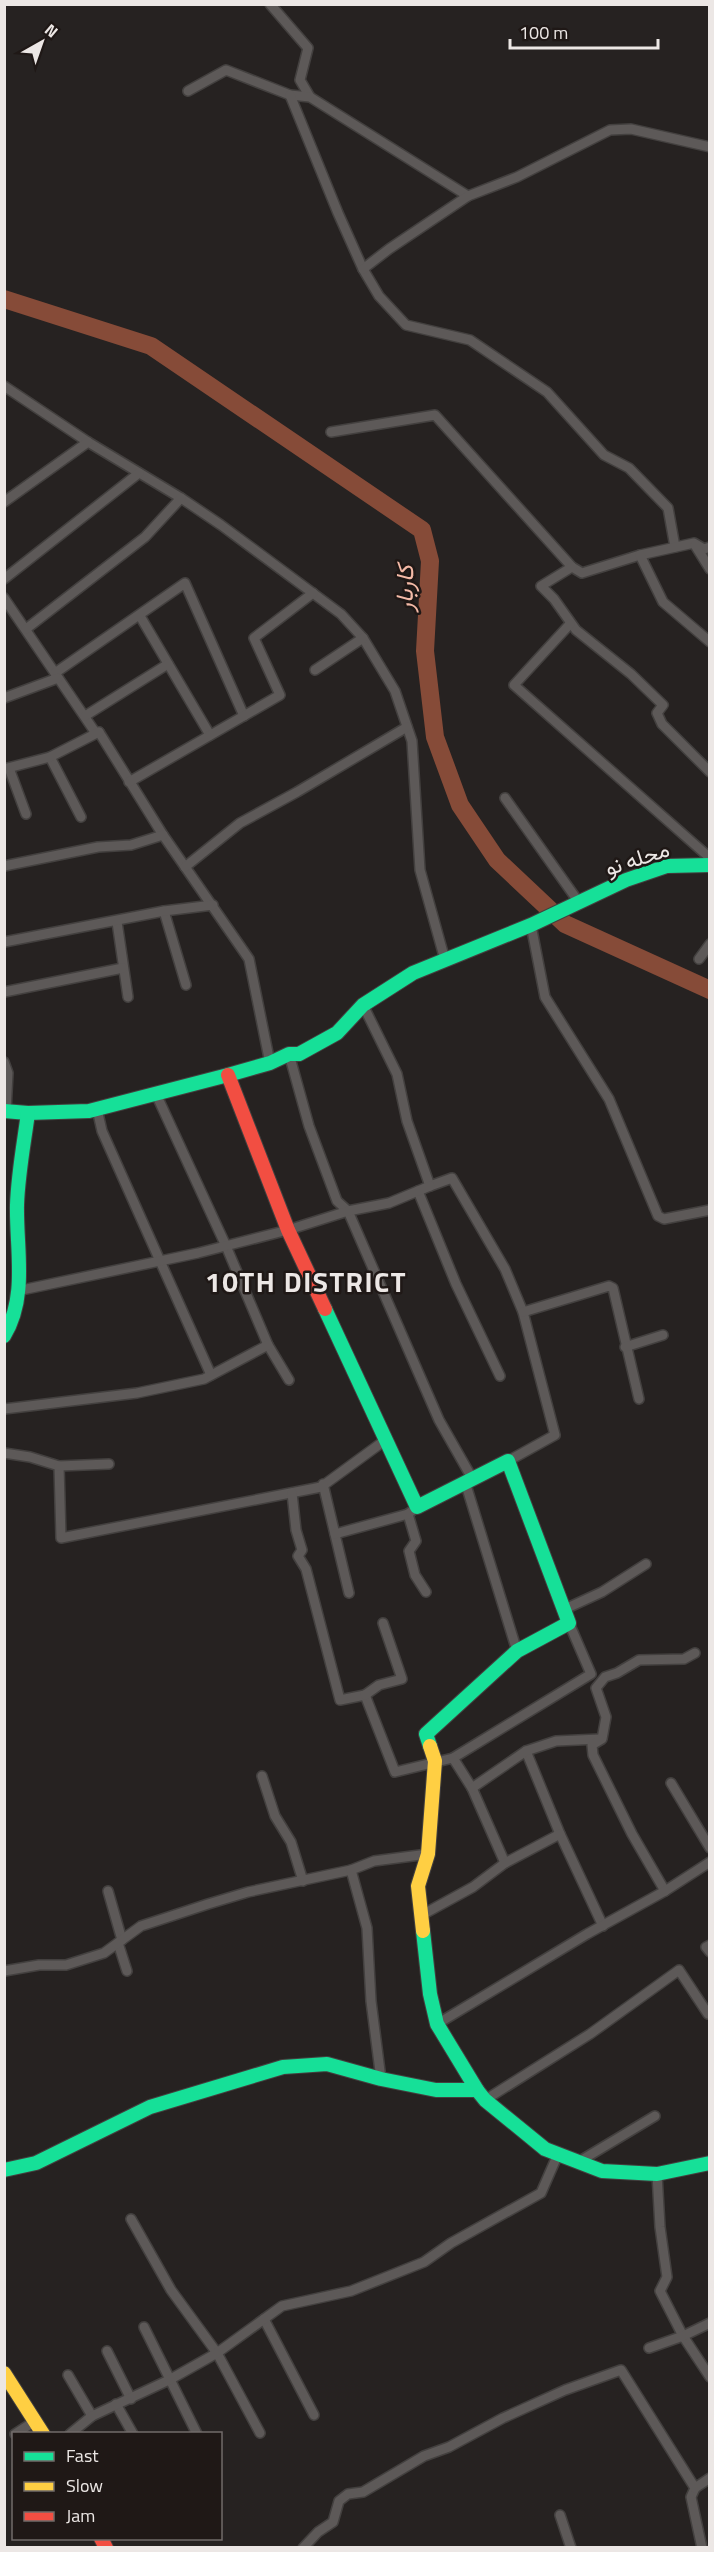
<svg xmlns="http://www.w3.org/2000/svg" width="714" height="2552" font-family="'Titillium Web',Vazirmatn,sans-serif">
<style>
.lines{fill:none;stroke-linecap:round;stroke-linejoin:round}
.river{stroke:#864b38;stroke-width:18}
.street-casing{stroke:#43403f;stroke-width:12}
.fast-casing{stroke:#43403f;stroke-width:16}
.slow-casing{stroke:#43403f;stroke-width:16}
.jam-casing{stroke:#43403f;stroke-width:16}
.street{stroke:#5d5958;stroke-width:9}
.fast{stroke:#16e098;stroke-width:14}
.slow{stroke:#ffcf43;stroke-width:14}
.jam{stroke:#f24e42;stroke-width:14}
.labels{text-anchor:middle;dominant-baseline:central;stroke-width:5;stroke-linejoin:round;paint-order:stroke}
.street-label{font-size:22px;fill:#ece7e5;stroke:#1f1816}
.water-label{font-size:24px;font-style:italic;fill:#f5bba8;stroke:#1f1816}
.district-label{font-size:28px;font-weight:bold;letter-spacing:1.5px;fill:#ece7e5;stroke:#1f1816}
</style>
<rect width="100%" height="100%" fill="#262221"/>
<g class="lines">
<path class="river" d="M4,299l147,47 271,184 8,31 -5,90 10,86 25,68 37,55 68,64 145,66"/>
<g class="street-casing">
<g id="street">
<path d="M270,4l38,44 -8,32 10,17"/>
<path d="M188,91l38,-21 64,25 20,2 158,99"/>
<path d="M290,95l48,118 25,56 16,27 27,29 64,15 77,52 57,63 25,13 39,40 7,39"/>
<path d="M363,269l26,-20 79,-53 49,-19 93,-47 21,-1 79,18"/>
<path d="M4,386l84,56 93,56 40,27 120,89 22,24 32,53 17,50 8,129 25,90"/>
<path d="M331,432l104,-17 137,152 10,6 58,-18 54,-12 10,6 6,-2"/>
<path d="M4,502l84,-60"/>
<path d="M695,545l15,24"/>
<path d="M640,555l23,47 47,40"/>
<path d="M572,567l-31,19 13,13 22,31 55,44 32,31 -6,8 5,11 48,48"/>
<path d="M4,579l135,-106"/>
<path d="M4,598l91,134h4l64,103 86,124 21,104"/>
<path d="M140,616l70,119"/>
<path d="M570,624l-56,61 196,173"/>
<path d="M26,629l119,-92 36,-39"/>
<path d="M315,670l48,-32"/>
<path d="M55,673l130,-90 59,133"/>
<path d="M4,698l54,-20"/>
<path d="M85,716l83,-52"/>
<path d="M50,757l31,60"/>
<path d="M9,768l17,46"/>
<path d="M4,769l46,-12 49,-25"/>
<path d="M129,782l151,-87 -26,-57 59,-45"/>
<path d="M505,798l73,103"/>
<path d="M4,866l94,-19 33,-2 32,-10"/>
<path d="M185,867l55,-44 57,-31 110,-65"/>
<path d="M164,911l22,74"/>
<path d="M117,922l11,75"/>
<path d="M531,925l14,72 64,102 49,117 6,3 46,-9"/>
<path d="M4,942l160,-31 49,-6"/>
<path d="M699,959l11,-15"/>
<path d="M4,992l119,-24"/>
<path d="M363,1005l34,69 10,47 23,65 22,-8 53,91 18,43 32,123 -47,26"/>
<path d="M289,1054l20,72 28,75 11,10 91,209 33,58"/>
<path d="M4,1062l4,11 -2,38"/>
<path d="M156,1094l70,152 42,99 21,35"/>
<path d="M97,1109l5,22 109,244"/>
<path d="M418,1191l38,93 44,92"/>
<path d="M17,1291l181,-38 90,-23 60,-19 41,-8 41,-17"/>
<path d="M523,1312l86,-26 4,2 26,111"/>
<path d="M625,1347l38,-12"/>
<path d="M4,1409l133,-16 67,-14 64,-34"/>
<path d="M4,1453l26,4 29,9 2,72 260,-51 63,-46"/>
<path d="M59,1466l50,-2"/>
<path d="M323,1484l26,109"/>
<path d="M466,1485l51,166"/>
<path d="M292,1493l4,37 6,20 -4,6 8,13 34,131 25,-5 30,77 58,-14 138,-84 -22,-51"/>
<path d="M417,1507l-9,7 8,27 -7,10 6,24 11,17"/>
<path d="M335,1534l73,-20"/>
<path d="M565,1609l37,-17 44,-28"/>
<path d="M365,1695l14,-10 23,-6 -19,-56"/>
<path d="M526,1751l34,83 43,92"/>
<path d="M453,1758l19,30 33,75"/>
<path d="M262,1776l13,40 16,26 12,39"/>
<path d="M671,1783l39,65"/>
<path d="M472,1788l54,-37 30,-10 44,-2"/>
<path d="M108,1891l14,49"/>
<path d="M665,1891l-33,-57 -39,-79 -1,-10 10,-6 4,-22 -10,-29 9,-11 12,-4 22,-13 45,-1 11,-6"/>
<path d="M420,1916l53,-29 32,-24 55,-29"/>
<path d="M118,1943l9,28"/>
<path d="M710,1945l-4,2 4,5"/>
<path d="M4,1971l35,-6h27l38,-12 37,-27 67,-22 40,-12 103,-22"/>
<path d="M437,2024l150,-90 78,-43 45,-29"/>
<path d="M381,2079l-10,-78 -4,-73 -16,-58 23,-9 54,-7"/>
<path d="M485,2100l105,-66 89,-64 29,44 2,-2"/>
<path d="M580,2161l75,-45"/>
<path d="M657,2174l3,53 7,50 -7,14 23,45 27,41"/>
<path d="M131,2219l40,71 46,63 43,80"/>
<path d="M264,2319l50,96"/>
<path d="M144,2327l53,107"/>
<path d="M649,2348l34,-12 27,-13"/>
<path d="M107,2351l24,48"/>
<path d="M68,2375l24,41"/>
<path d="M116,2404l17,30"/>
<path d="M15,2434l20,-13"/>
<path d="M70,2434l22,-18 77,-36 48,-27 65,-47 69,-15 73,-29 27,-19 90,-50 17,-39"/>
<path d="M695,2488l-4,9 11,51"/>
<path d="M560,2515l11,33"/>
<path d="M303,2548l15,-16 15,-10 6,-21 9,-7 15,-2 61,-36 25,-9 54,-29 62,-28 56,-20 74,118 15,-10"/>
</g>
</g>
<g class="fast-casing">
<g id="fast">
<path d="M4,1111l24,2 61,-2 139,-36 42,-12 19,-9h10l38,-21 26,-28 50,-32 118,-48 95,-45 41,-14 43,-1"/>
<path d="M325,1309l92,198 91,-46 61,162 -52,28 -91,83 4,12"/>
<path d="M4,1336c24,-40 12,-87 13,-131 1,-31 7,-62 11,-92"/>
<path d="M423,1931l7,63 7,30 40,66"/>
<path d="M4,2170l32,-7 114,-56 133,-40 44,-3 54,15 55,11h41l8,10 60,49 57,22 55,3 53,-11"/>
</g>
</g>
<g class="slow-casing">
<g id="slow">
<path d="M423,1931l-5,-45 10,-32 7,-93 -5,-15"/>
<path d="M4,2373l39,61"/>
</g>
</g>
<g class="jam-casing">
<g id="jam">
<path d="M228,1075l60,155 37,79"/>
<path d="M101,2538l5,10"/>
</g>
</g>
<use href="#street" class="street"/>
<use href="#fast" class="fast"/>
<use href="#slow" class="slow"/>
<use href="#jam" class="jam"/>
</g>
<g class="labels">
<g class="street-label">
<text transform="translate(637 858) rotate(-18)">محله نو</text>
</g>
<g class="water-label">
<text transform="translate(404 588) rotate(-89)">کاربار</text>
</g>
<g class="district-label">
<text x="306" y="1281">10TH DISTRICT</text>
</g>
</g>
<rect width="714" height="2552" fill="none" stroke="#ece7e5" stroke-width="12"/>
<rect x="12" y="2432" width="210" height="108" fill="#1f1816" stroke="#716b69" stroke-width="1.5"/>
<rect x="24" y="2452" width="30" height="9" fill="#16e098" stroke="#716b69" stroke-width="1.5"/>
<text x="66" y="2462" font-size="18" fill="#ece7e5">Fast</text>
<rect x="24" y="2482" width="30" height="9" fill="#ffcf43" stroke="#716b69" stroke-width="1.5"/>
<text x="66" y="2492" font-size="18" fill="#ece7e5">Slow</text>
<rect x="24" y="2512" width="30" height="9" fill="#f24e42" stroke="#716b69" stroke-width="1.5"/>
<text x="66" y="2522" font-size="18" fill="#ece7e5">Jam</text>
<g transform="translate(42 42) rotate(40)" stroke="#1f1816" stroke-width="4.5" paint-order="stroke">
<path d="M0-4.5L10 22L0 15L-10 22Z" fill="#ece7e5"/>
<text y="-9" font-size="16" font-weight="bold" text-anchor="middle" fill="#ece7e5">N</text>
</g>
<path d="M510 39v9h148v-9" fill="none" stroke="#ece7e5" stroke-width="3"/>
<text x="519" y="39" font-size="18" fill="#ece7e5" stroke="#1f1816" stroke-width="4.5" paint-order="stroke">100 m</text>
</svg>
